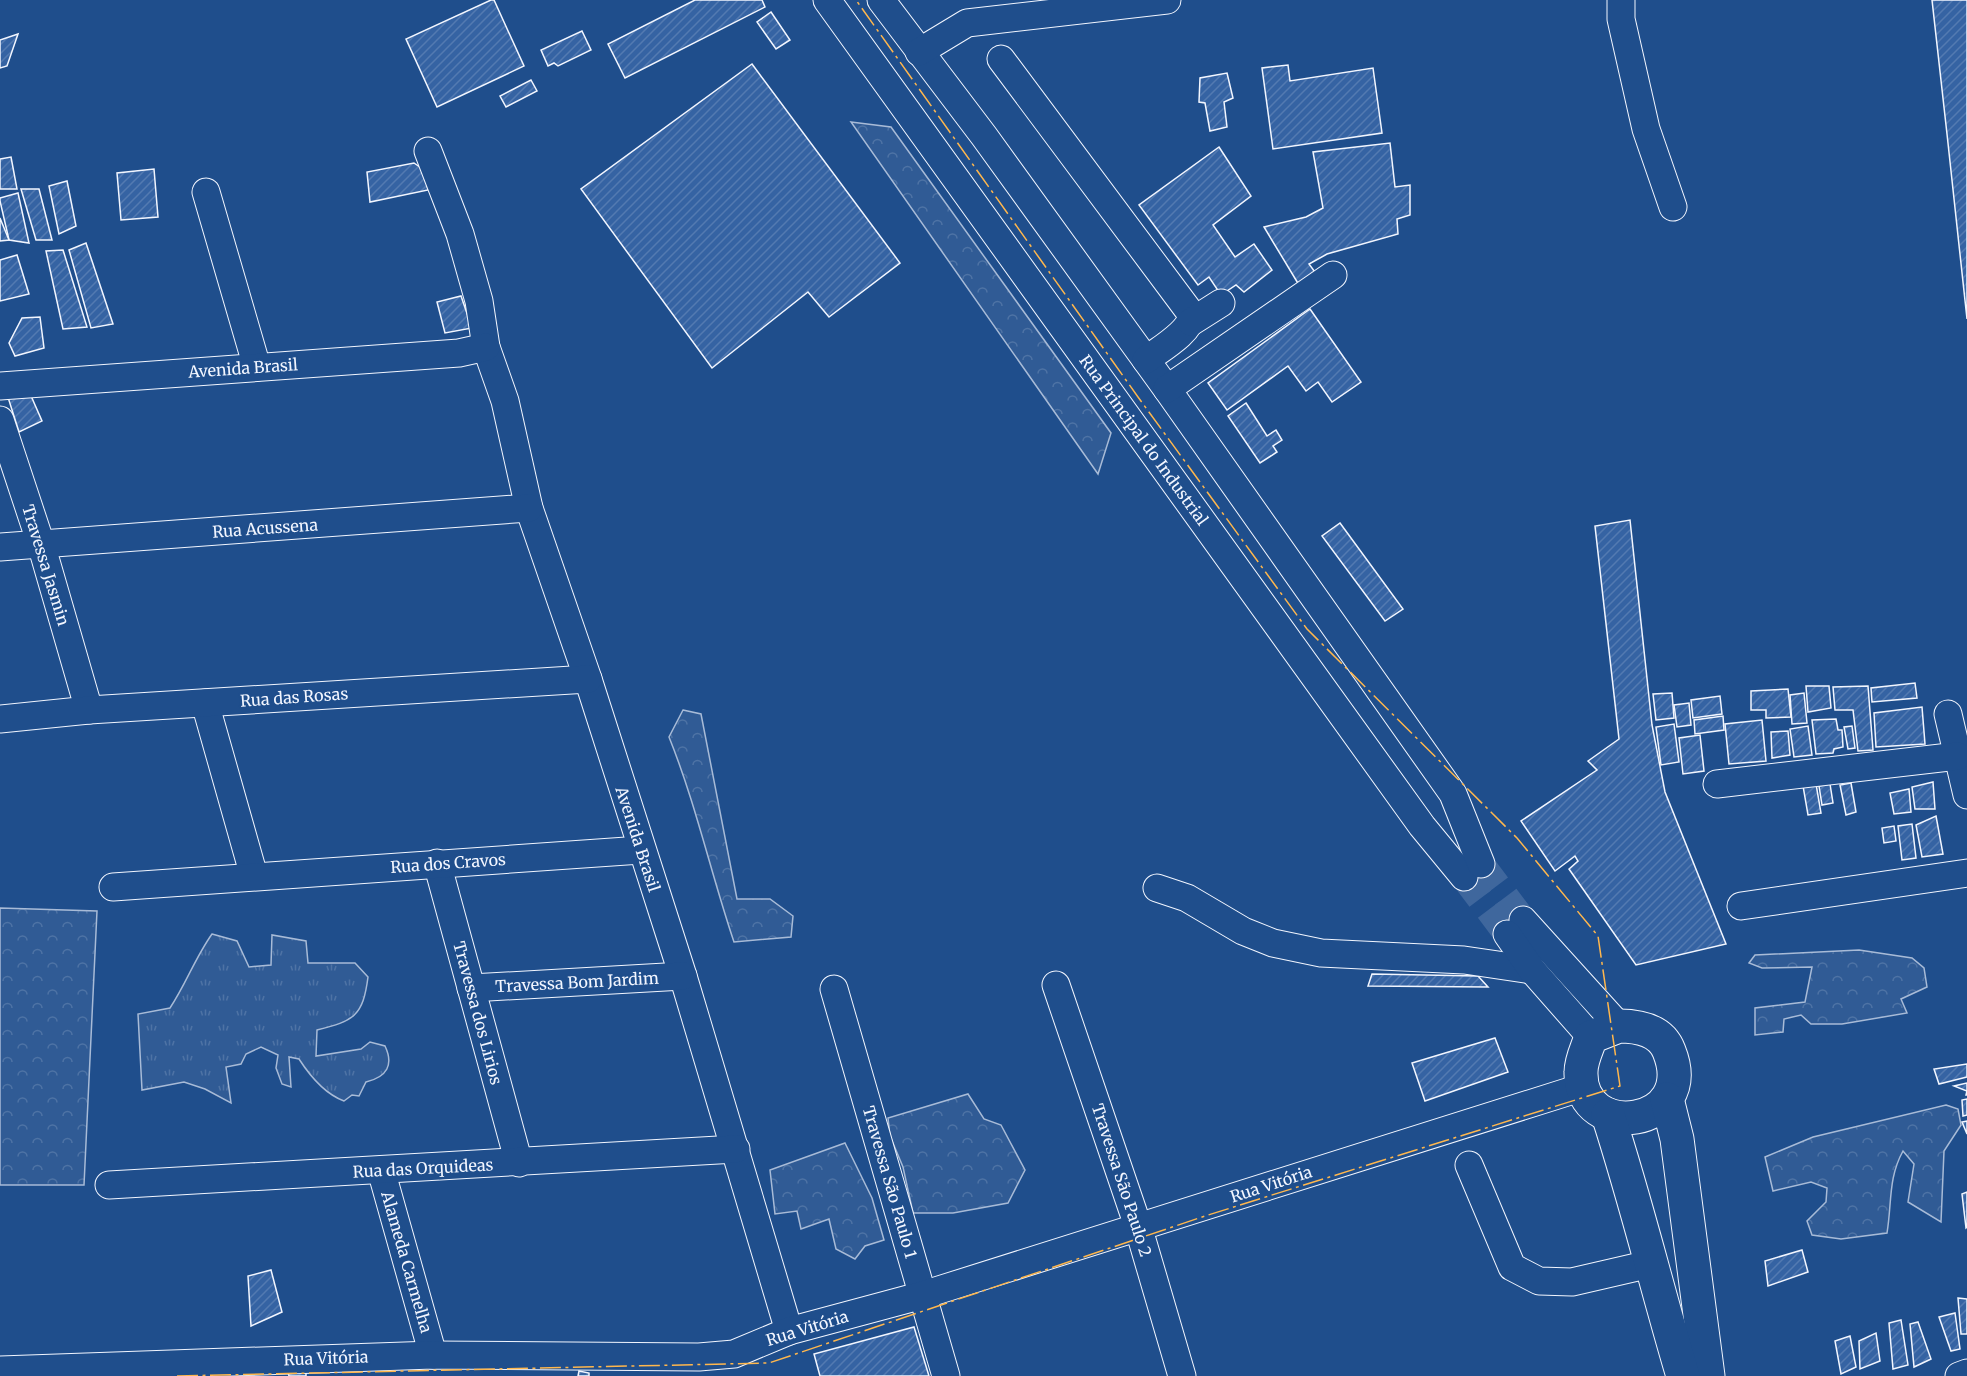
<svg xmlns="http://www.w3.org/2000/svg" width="1967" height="1376" font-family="Merriweather,serif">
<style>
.grass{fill:url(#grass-tufts);stroke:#a8bbd7;stroke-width:1.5}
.forest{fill:url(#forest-crowns);stroke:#a8bbd7;stroke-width:1.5}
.building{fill:url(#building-hatch);stroke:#f2f6ff;stroke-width:1.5}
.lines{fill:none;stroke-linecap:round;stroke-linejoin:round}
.minor-tunnel{stroke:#3f679d;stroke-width:27;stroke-dasharray:27 14;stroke-linecap:butt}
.minor-casing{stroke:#f2f6ff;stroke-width:29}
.major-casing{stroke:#f2f6ff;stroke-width:35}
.minor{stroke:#1f4e8c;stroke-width:27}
.major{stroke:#1f4e8c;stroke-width:33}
.power{stroke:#ffb74d;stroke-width:1.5;stroke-dasharray:21 4.5 3 4.5;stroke-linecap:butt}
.labels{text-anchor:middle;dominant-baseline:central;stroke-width:4.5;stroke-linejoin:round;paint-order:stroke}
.street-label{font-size:16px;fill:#f2f6ff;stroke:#1f4e8c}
</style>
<defs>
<pattern id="grass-tufts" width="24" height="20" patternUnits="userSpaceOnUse" patternTransform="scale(1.5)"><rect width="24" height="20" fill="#305b95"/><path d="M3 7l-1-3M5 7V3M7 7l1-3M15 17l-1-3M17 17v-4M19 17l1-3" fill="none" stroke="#4e73a5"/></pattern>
<pattern id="forest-crowns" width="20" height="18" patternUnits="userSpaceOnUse" patternTransform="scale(1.5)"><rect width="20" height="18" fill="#305b95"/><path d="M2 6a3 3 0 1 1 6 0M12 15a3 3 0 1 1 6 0" fill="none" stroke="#4e73a5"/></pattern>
<pattern id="building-hatch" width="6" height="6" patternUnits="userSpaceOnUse" patternTransform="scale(1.5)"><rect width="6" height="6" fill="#3563a3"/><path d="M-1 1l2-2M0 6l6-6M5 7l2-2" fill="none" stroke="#537ab1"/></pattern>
</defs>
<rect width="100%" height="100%" fill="#1f4e8c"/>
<path class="grass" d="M212,934l25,7 12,26 22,-2 1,-30 34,6 2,22h47l13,14c-5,39 -14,44 -51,53l-1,26 45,-7 9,-7 15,4c9,19 2,31 -19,36l-7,14 -7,-1 -8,6c-19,-7 -34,-25 -45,-42l-10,-2 2,30 -9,-3 -6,-16 2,-13 -17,-8 -15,7 -5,10 -15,3 5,36 -26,-14 -21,-7 -42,8 -4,-76 32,-6c16,-24 25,-50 42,-74z"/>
<g class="forest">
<path d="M851,122l40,5 220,306 -13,41z"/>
<path d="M683,710l18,4 36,185h33l23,17 -2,21 -57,5c-23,-68 -38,-138 -65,-205z"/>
<path d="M0,908l97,3 -13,274h-84z"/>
<path d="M1859,950l53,8 12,10 3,19 -26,12 6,14 -65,11h-31l-10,-9 -17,4 -1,13 -28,3v-27l50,-6 7,-35 -50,1 -13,-5 6,-8z"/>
<path d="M968,1094l16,25 17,6 24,45 -17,33 -55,10h-40l-10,-46 -13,-31 -2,-18z"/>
<path d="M1946,1105l12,4 3,16 -17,26 -3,71 -33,-20 6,-38 -11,-13c-15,27 -11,52 -16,82l-46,6 -29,-4 -5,-14 19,-19 1,-14 -16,-6 -38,9 -8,-34 48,-20z"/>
<path d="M845,1143l27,55 12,42 -19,6 -10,13 -19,-10 -7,-30 -28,10 -4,-18 -22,3 -5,-44z"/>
</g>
<g class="building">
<path d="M491,0h3l30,66 -87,41 -31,-68z"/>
<path d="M695,0h67l3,7 -140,71 -17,-34z"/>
<path d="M1932,0h35v319l-20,-185z"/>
<path d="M771,12l19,28 -14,9 -19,-27z"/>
<path d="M582,31l9,19 -33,16 -4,-3 -6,3 -7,-16z"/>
<path d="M18,34l-11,32 -7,2v-28z"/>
<path d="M752,64l148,199 -71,54 -21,-25 -96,76 -131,-179z"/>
<path d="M1288,65l2,16 83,-13 9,65 -109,16 -11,-81z"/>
<path d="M1227,73l6,25 -9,4 3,25 -17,4 -5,-28 -6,-1 1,-24z"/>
<path d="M531,80l6,11 -31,16 -6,-11z"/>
<path d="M1390,143l5,44 15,-2v30l-13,4 1,15 -71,20 -18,10 6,8 -16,13 -35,-58 42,-10 17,-9 -10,-56z"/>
<path d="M1219,147l32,49 -38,29 22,32 19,-13 18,26 -28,22 -8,-7 -15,10 -12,-18 -11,8 -59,-80z"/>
<path d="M11,157l6,32h-17v-30z"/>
<path d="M414,163l10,7 4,20 -58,12 -3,-30z"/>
<path d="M154,169l4,48 -37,3 -4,-47z"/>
<path d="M67,181l9,45 -17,8 -10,-48z"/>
<path d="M21,189h18l13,51h-16z"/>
<path d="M18,193l11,50 -20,-3 -9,-39v-3z"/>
<path d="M0,218l9,22 -9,1z"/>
<path d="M86,243l27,81 -22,4 -22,-78z"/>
<path d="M63,250l24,77 -24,2 -17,-78z"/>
<path d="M17,255l12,39 -29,7v-41z"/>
<path d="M461,296l11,32 -27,5 -8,-31z"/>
<path d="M1310,309l51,73 -29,20 -14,-20 -12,9 -18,-25 -61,44 -19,-27z"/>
<path d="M40,317l4,31 -29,8 -6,-13 13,-25z"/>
<path d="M28,389l14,32 -23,11 -13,-41z"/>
<path d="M1246,403l21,33 9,-6 6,10 -9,6 4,6 -17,11 -32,-47z"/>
<path d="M1630,520l22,205 13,67 61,152 -90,21 -67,-96 9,-8 -3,-5 -20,15 -34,-50 76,-51 -9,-9 31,-22 -24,-213z"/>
<path d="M1340,523l63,86 -18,12 -63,-85z"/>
<path d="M1915,683l2,15 -45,4 -1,-14z"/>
<path d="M1806,686h23l2,22 -23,4z"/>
<path d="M1868,686l5,64 -15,1 -5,-41h-18l-2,-23z"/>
<path d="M1788,689l3,28 -25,1v-8h-15v-19z"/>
<path d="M1672,693l2,25 -18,2 -3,-26z"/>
<path d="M1804,693l3,30 -15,1 -2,-29z"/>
<path d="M1720,696l2,18 -29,4 -2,-18z"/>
<path d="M1689,703l2,22 -14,2 -3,-22z"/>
<path d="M1922,707l3,37 -49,3 -2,-34z"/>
<path d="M1723,716l1,14 -29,4 -1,-14z"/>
<path d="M1836,719l2,11h4l1,17 -9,2 -1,4 -17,1 -4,-34z"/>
<path d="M1762,720l4,41 -37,3 -4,-40z"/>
<path d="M1674,724l5,38 -18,3 -5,-38z"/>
<path d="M1808,726l4,29 -18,2 -4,-28z"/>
<path d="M1852,726l3,22 -7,1 -4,-22z"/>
<path d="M1788,731l2,24 -18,3 -1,-26z"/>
<path d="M1700,735l4,36 -21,3 -4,-36z"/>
<path d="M1933,782l2,27h-20l-3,-22z"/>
<path d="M1851,783l5,29 -10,3 -6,-30z"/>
<path d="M1816,784l5,29 -13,2 -5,-29z"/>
<path d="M1830,784l3,19 -11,2 -3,-19z"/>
<path d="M1909,789l2,23 -17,2 -4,-21z"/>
<path d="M1936,816l7,38 -21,3 -6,-32z"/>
<path d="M1912,824l4,34 -14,2 -4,-34z"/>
<path d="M1894,826l2,15 -12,2 -2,-15z"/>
<path d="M1372,974l106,2 10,11 -120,-1z"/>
<path d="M1495,1038l13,34 -83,29 -13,-38z"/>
<path d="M1967,1064v13l-28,7 -5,-15z"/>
<path d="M1967,1083v12h-1l1,-4 -13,-5z"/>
<path d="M1967,1099v16l-4,1 -1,-16z"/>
<path d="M1967,1121v13l-5,-12z"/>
<path d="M1967,1192v35l-1,1 -4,-34z"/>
<path d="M1802,1250l6,22 -40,14 -3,-25z"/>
<path d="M271,1270l11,42 -31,14 -3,-50z"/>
<path d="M1958,1298l9,1v35h-6z"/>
<path d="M1955,1313l5,36 -9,2 -12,-34z"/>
<path d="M1901,1320l7,45 -15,4 -4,-46z"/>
<path d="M1918,1322l13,37 -17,8 -4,-43z"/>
<path d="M914,1327l15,49h-109l-6,-22z"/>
<path d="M1876,1333l4,28 -20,8 -1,-28z"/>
<path d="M1850,1336l6,31 -15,7 -6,-33z"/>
<path d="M287,1369h19v7h-17z"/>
<path d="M579,1371l10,2v3h-11z"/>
</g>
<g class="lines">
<g class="minor-tunnel">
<path d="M1481,864l42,56"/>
<path d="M1464,877l43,57"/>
</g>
<g class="minor-casing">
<g id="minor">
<path d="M827,0l595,826 42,51"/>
<path d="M881,0l103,136 183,253 286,405 28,70"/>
<path d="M1621,0v19l25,110 27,78"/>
<path d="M919,52l48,-29 200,-23"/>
<path d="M1001,59l191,256c-2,18 -32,34 -46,45"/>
<path d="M428,151l32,83 19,67 7,46 19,54 24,107 59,171 95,297 106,355"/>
<path d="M206,192l51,175"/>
<path d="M1191,322l30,-19"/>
<path d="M0,386l459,-33 27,-6"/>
<path d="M1167,389l166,-114"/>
<path d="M0,420l41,124 48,166"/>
<path d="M0,547l529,-39"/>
<path d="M205,703l49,173"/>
<path d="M1948,714l19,81"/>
<path d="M0,719l89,-9 499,-31"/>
<path d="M1717,784l241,-28"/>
<path d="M437,863l82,300"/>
<path d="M113,887l528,-37"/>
<path d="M1157,888l30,10 56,33 30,12 48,10 143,7 68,10"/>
<path d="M1741,906l226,-33"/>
<path d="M1523,920l96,106"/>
<path d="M1507,934l25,36 59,67"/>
<path d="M1056,985l82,241 44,150"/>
<path d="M471,988l212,-12"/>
<path d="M834,989l112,387"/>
<path d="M1469,1165l43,102 27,14 33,1 78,-18"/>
<path d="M381,1170l52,185"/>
<path d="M109,1185l627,-36"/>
<path d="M0,1370l433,-15 266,2 35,-3 55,-23 134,-36 660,-208"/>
<path d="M1959,1376l8,-3"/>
</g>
</g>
<g class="major-casing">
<g id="major">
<path d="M1619,1026c20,0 42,4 50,25 31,77 -90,92 -88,21 0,-12 6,-23 10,-35z"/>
<path d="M1667,1099l10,40 31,237"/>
<path d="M1608,1115c28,86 49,174 75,261"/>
</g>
</g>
<use href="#minor" class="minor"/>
<use href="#major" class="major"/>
<path class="power" d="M177,1376l592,-13 436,-147 415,-130 -22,-150 -81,-98 -210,-209 -169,-232 -282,-397"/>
</g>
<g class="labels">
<g class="street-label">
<text transform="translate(243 368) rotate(-4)">Avenida Brasil</text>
<text transform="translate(1144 440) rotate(54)">Rua Principal do Industrial</text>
<text transform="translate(265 528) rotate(-4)">Rua Acussena</text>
<text transform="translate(46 565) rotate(73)">Travessa Jasmin</text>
<text transform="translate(294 697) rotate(-4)">Rua das Rosas</text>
<text transform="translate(638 839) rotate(72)">Avenida Brasil</text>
<text transform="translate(448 863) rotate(-4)">Rua dos Cravos</text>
<text transform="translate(577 982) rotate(-3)">Travessa Bom Jardim</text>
<text transform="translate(478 1013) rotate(75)">Travessa dos Lirios</text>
<text transform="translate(423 1168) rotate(-3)">Rua das Orquideas</text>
<text transform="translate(1122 1180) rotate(72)">Travessa São Paulo 2</text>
<text transform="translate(890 1182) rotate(74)">Travessa São Paulo 1</text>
<text transform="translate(1271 1184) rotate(-18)">Rua Vitória</text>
<text transform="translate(407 1262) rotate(74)">Alameda Carmelha</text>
<text transform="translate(807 1328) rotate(-17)">Rua Vitória</text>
<text transform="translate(326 1358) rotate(-2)">Rua Vitória</text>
</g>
</g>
</svg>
